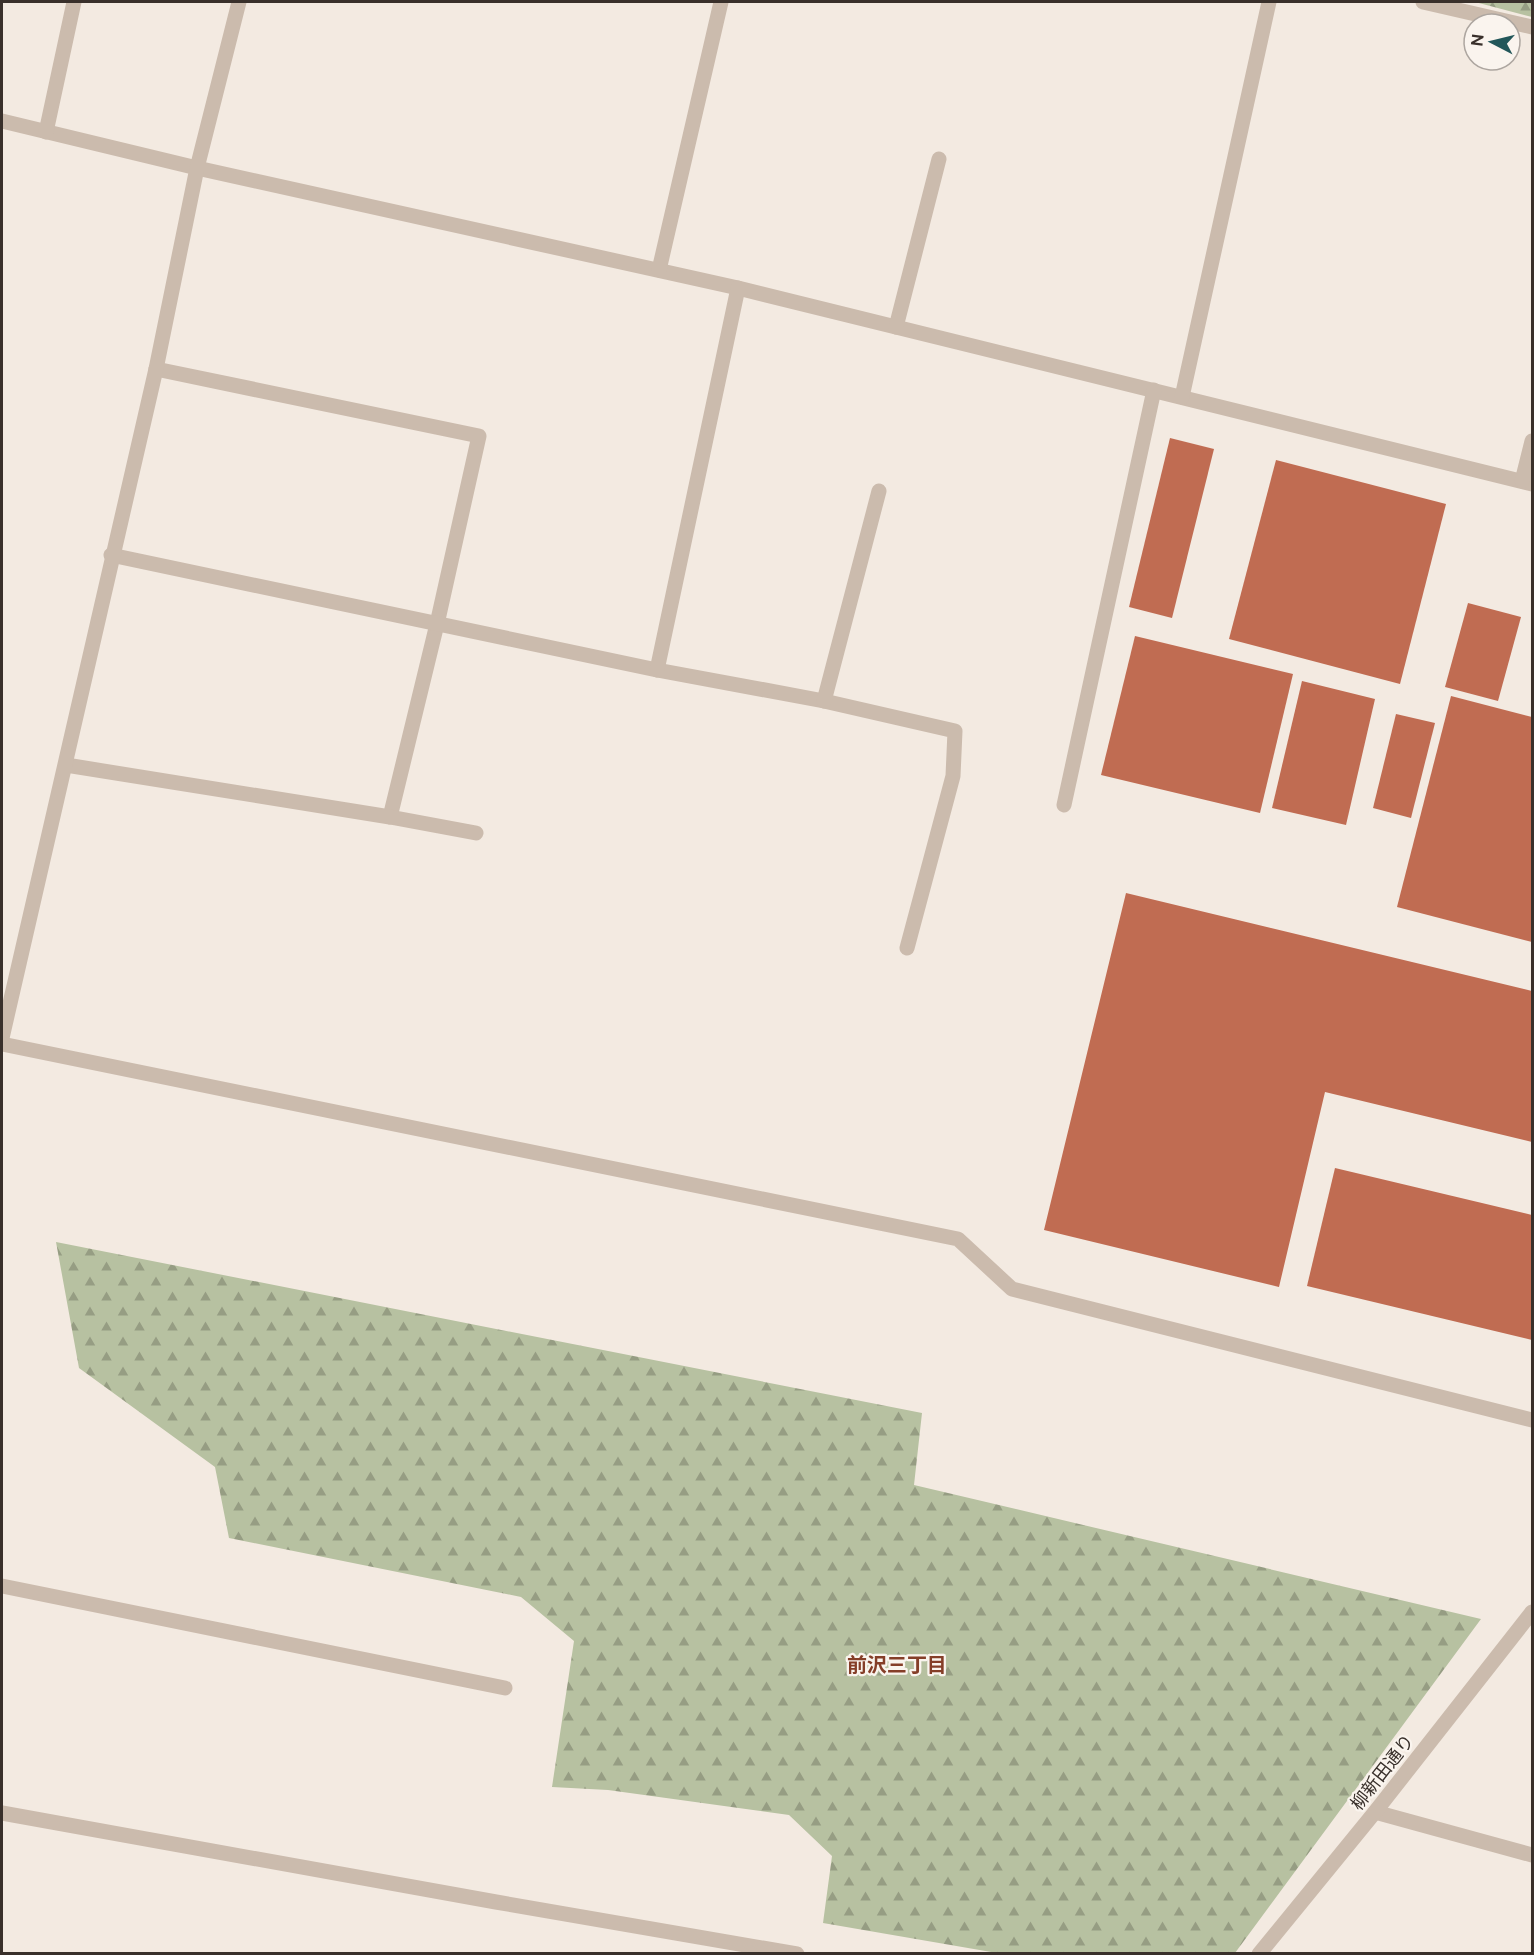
<svg xmlns="http://www.w3.org/2000/svg" width="1534" height="1955" font-family="'Public Sans','Noto Sans JP',sans-serif">
<style>
.forest{fill:url(#forest-firs)}
.building{fill:#c06c52}
.lines{fill:none;stroke-linecap:round;stroke-linejoin:round}
.minor{stroke:#cbbbad;stroke-width:15}
.labels{text-anchor:middle;dominant-baseline:central;stroke-width:4.5;stroke-linejoin:round;paint-order:stroke}
.street-label{font-size:18px;fill:#39302b;stroke:#faf4ee}
.neighbourhood-label{font-size:20px;font-weight:bold;fill:#853e28;stroke:#faf4ee}
</style>
<defs>
<pattern id="forest-firs" width="22" height="20" patternUnits="userSpaceOnUse" patternTransform="scale(1.5)"><rect width="22" height="20" fill="#b7c1a1"/><path d="M5 1l3.5 6h-7zM16 11l3.5 6h-7z" fill="#969d83"/></pattern>
</defs>
<rect width="100%" height="100%" fill="#f3eae1"/>
<g class="forest">
<path d="M1475,2h57v15z"/>
<path d="M56,1242l866,171 -8,72 567,134 -246,334h-238l-174,-30 9,-67 -43,-41 -181,-25 -56,-3 22,-146 -53,-44 -292,-59 -14,-71 -136,-99z"/>
</g>
<g class="building">
<path d="M1170,438l44,11 -42,169 -43,-11z"/>
<path d="M1276,460l170,44 -46,180 -171,-45z"/>
<path d="M1468,603l53,14 -23,84 -53,-14z"/>
<path d="M1135,636l158,38 -33,139 -159,-38z"/>
<path d="M1302,681l73,18 -29,126 -74,-17z"/>
<path d="M1451,696l81,21v225l-135,-35z"/>
<path d="M1396,714l39,9 -24,95 -38,-10z"/>
<path d="M1126,893l406,98v151l-207,-50 -46,195 -235,-57z"/>
<path d="M1335,1168l197,47v125l-225,-54z"/>
</g>
<g class="lines">
<g class="minor">
<path d="M1423,2l109,25"/>
<path d="M2,121l195,47 541,120 794,196"/>
<path d="M46,132l28,-130"/>
<path d="M659,270l62,-268"/>
<path d="M896,327l43,-168"/>
<path d="M156,369l323,67 -42,188 -47,193"/>
<path d="M1182,397l87,-395"/>
<path d="M1522,481l10,-40"/>
<path d="M111,555l546,115 167,31 131,30 -2,45 -46,172"/>
<path d="M657,670l81,-382"/>
<path d="M824,701l55,-210"/>
<path d="M66,765l324,52 86,16"/>
<path d="M1064,805l90,-415"/>
<path d="M2,1038l154,-669 41,-201 42,-166"/>
<path d="M2,1044l956,195 54,50 520,131"/>
<path d="M2,1586l503,102"/>
<path d="M1375,1812l157,43"/>
<path d="M2,1813l494,89 301,52"/>
<path d="M1259,1954l116,-142 157,-200"/>
</g>
</g>
<g class="labels">
<g class="street-label">
<text transform="translate(1382 1772) rotate(-52)">柳新田通り</text>
</g>
<g class="neighbourhood-label">
<text x="897" y="1665">前沢三丁目</text>
</g>
</g>
<rect width="1534" height="1955" fill="none" stroke="#39302b" stroke-width="6"/>
<g transform="translate(1492 42) rotate(277)"><circle r="28" fill="#faf4ee" stroke="#ada6a0" stroke-width="1.5"/>
<path d="M0-4.5L10 22L0 15L-10 22Z" fill="#225659"/>
<text y="-9" font-size="16" font-weight="bold" text-anchor="middle" fill="#39302b">N</text>
</g>
</svg>
